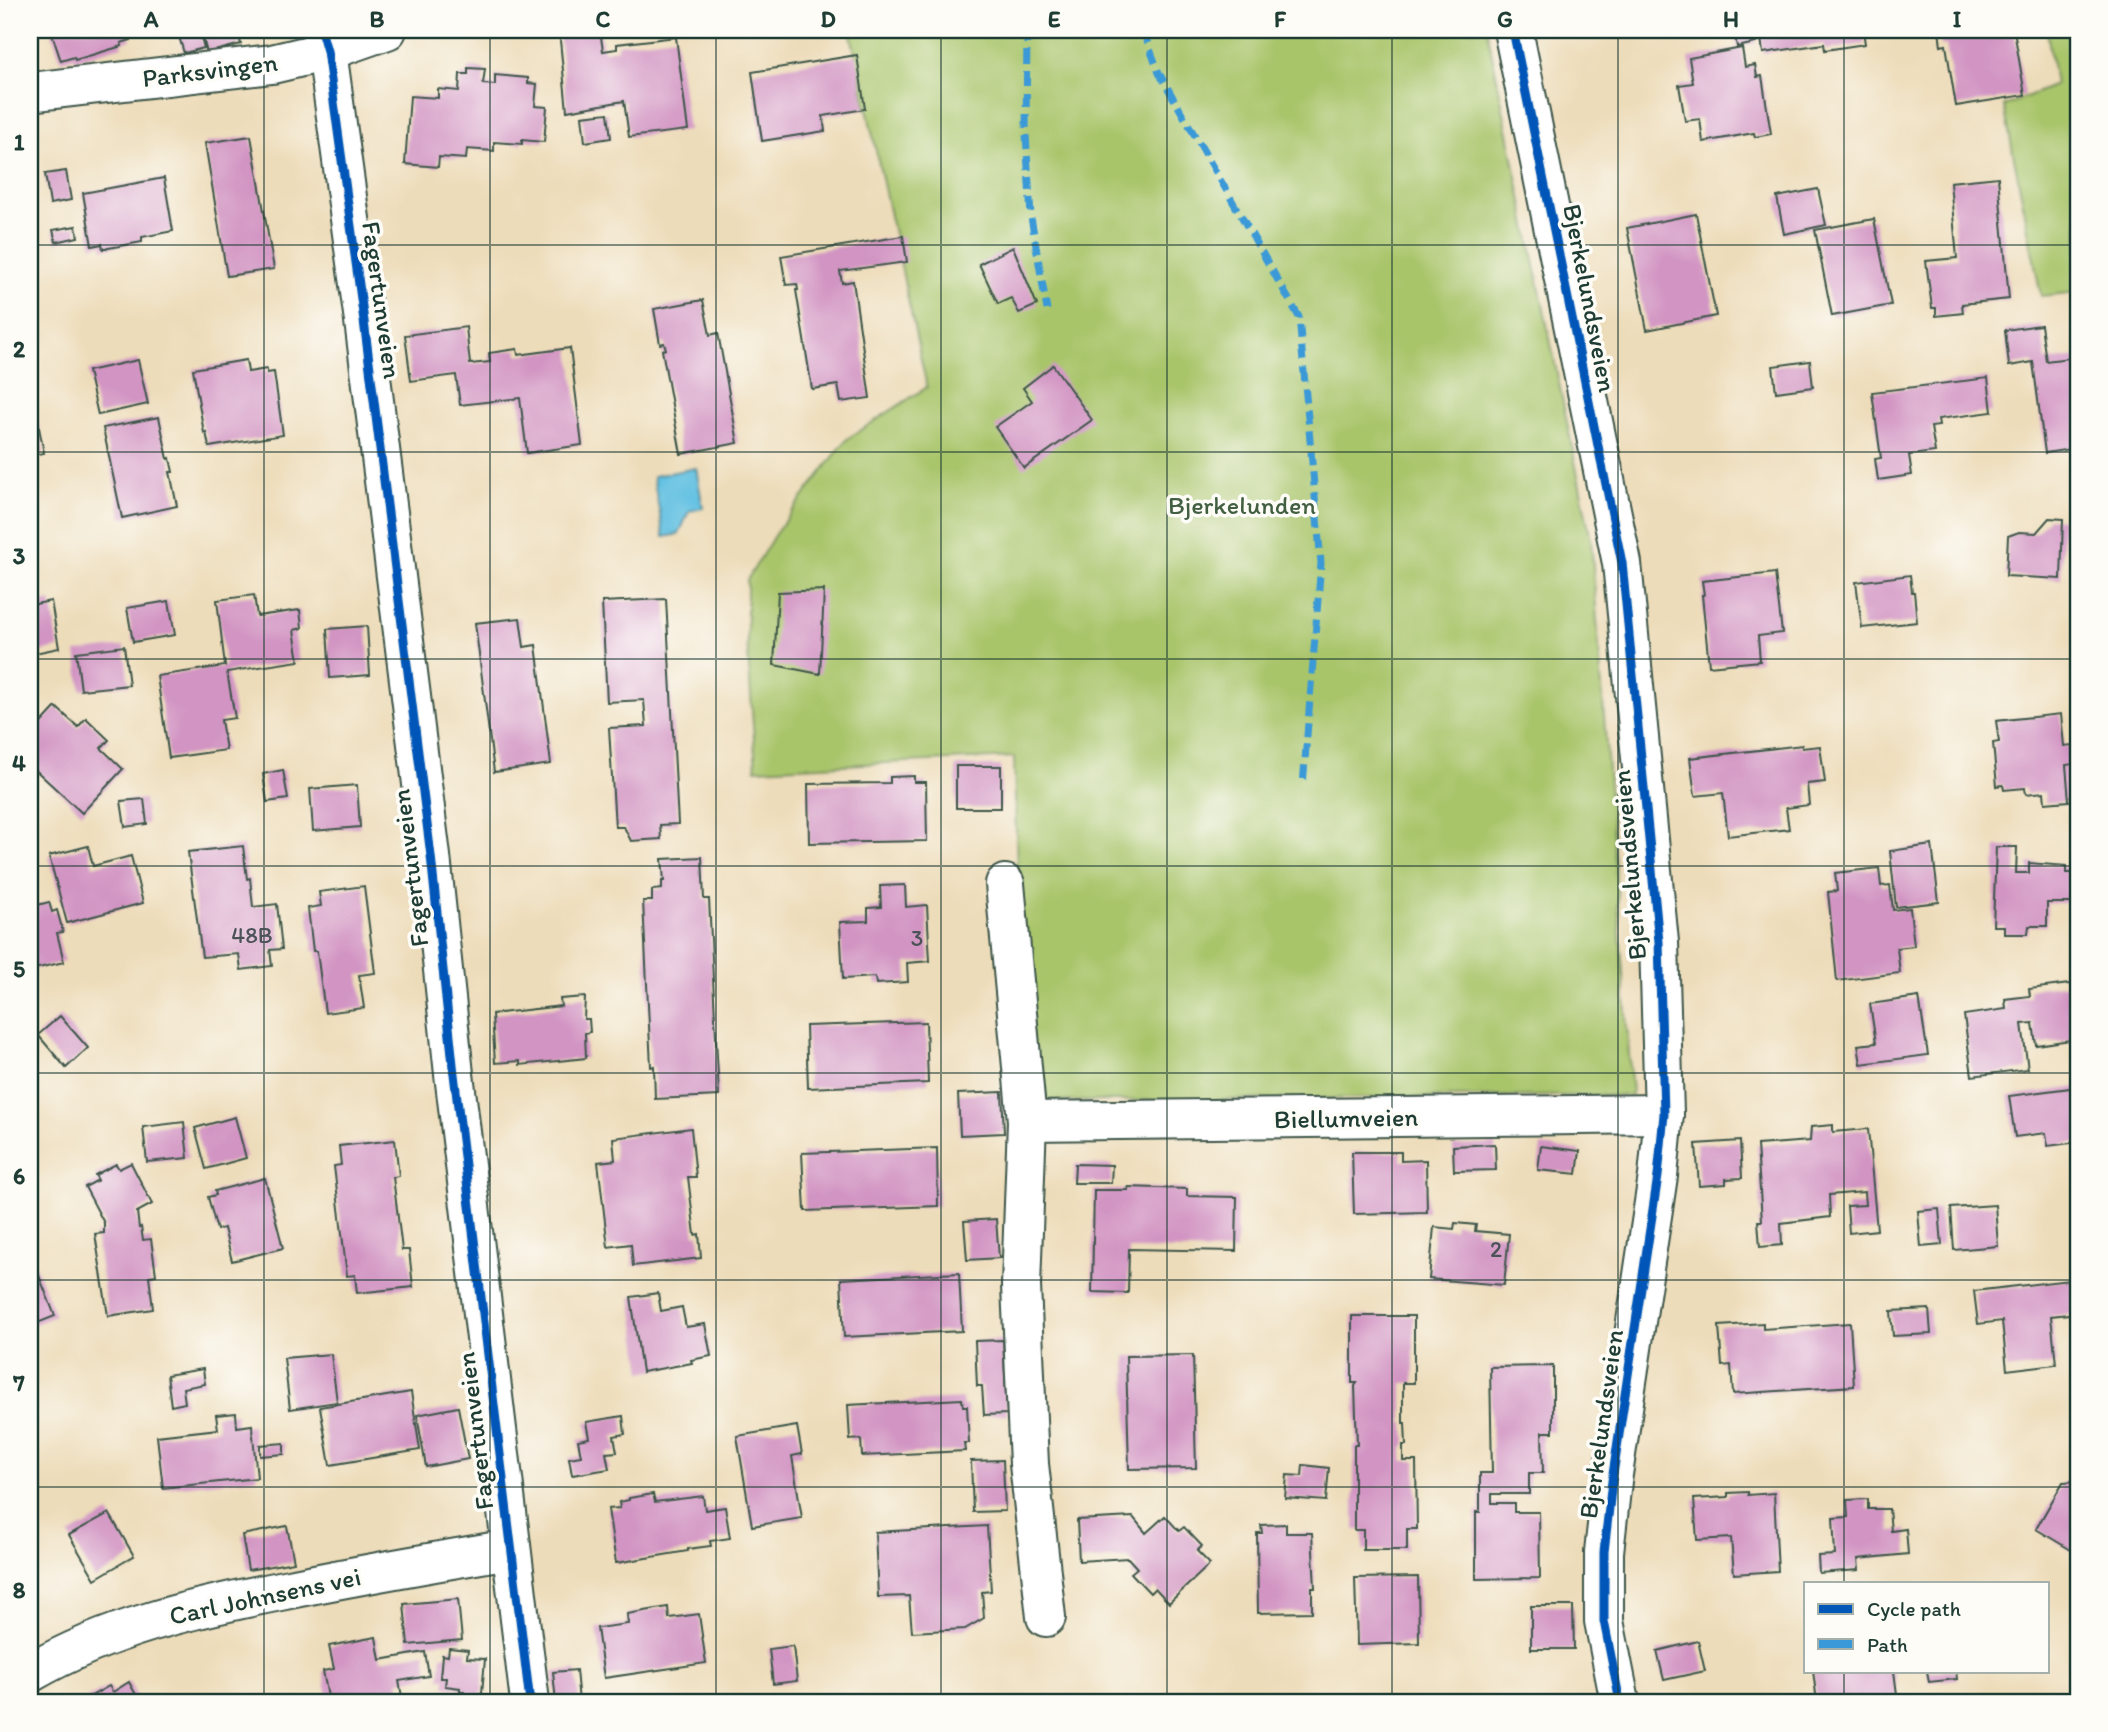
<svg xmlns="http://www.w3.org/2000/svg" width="2108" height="1732" font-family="Itim,sans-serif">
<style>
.green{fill:#a9c56b;stroke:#648150;stroke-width:2}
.water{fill:#64c1e2;stroke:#427f8b;stroke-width:2}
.building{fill:#d294c3}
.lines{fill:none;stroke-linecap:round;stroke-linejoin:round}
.minor-casing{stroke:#3e5548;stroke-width:42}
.minor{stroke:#fff;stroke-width:38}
.quiet{stroke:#3a99d8;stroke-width:7;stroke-dasharray:14 7;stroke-linecap:butt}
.cycleway-casing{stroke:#fdfcf7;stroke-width:13}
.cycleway{stroke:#0057b8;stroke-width:9}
.grid{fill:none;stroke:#1f3d34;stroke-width:2;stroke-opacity:0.55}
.labels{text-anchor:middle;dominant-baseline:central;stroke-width:7;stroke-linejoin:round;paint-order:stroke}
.number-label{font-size:23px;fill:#4c5358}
.street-label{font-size:26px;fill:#1f3d34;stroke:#fdfcf7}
.park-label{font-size:26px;fill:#425f42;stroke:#fdfcf7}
.neatline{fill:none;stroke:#1f3d34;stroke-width:2.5}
.grid-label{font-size:23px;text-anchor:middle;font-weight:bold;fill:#1f3d34}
</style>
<rect width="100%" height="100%" fill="#fdfcf7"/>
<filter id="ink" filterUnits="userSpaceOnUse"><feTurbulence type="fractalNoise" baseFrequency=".0143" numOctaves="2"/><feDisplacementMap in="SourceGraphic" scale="14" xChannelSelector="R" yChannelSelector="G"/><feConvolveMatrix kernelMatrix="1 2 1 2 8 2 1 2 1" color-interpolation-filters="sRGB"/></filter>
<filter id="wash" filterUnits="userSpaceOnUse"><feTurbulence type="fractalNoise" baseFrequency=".00686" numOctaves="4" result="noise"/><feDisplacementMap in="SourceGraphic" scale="28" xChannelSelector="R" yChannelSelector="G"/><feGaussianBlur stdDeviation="1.57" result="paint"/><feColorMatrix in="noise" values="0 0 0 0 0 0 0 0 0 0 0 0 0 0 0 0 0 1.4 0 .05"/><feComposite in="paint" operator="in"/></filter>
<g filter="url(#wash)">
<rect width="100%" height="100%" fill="#eddcb9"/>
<g class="green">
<path d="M850,30h637l104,510 41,555 -609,7 -9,-345 -258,12 -9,-131v-58l28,-46 72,-95 80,-52z"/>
<path d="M2047,30h31v262l-37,4 -37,-190 51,-21z"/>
</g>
<path class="water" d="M696,468l7,40 -14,3 -10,23 -15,3 -11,-61z"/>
<g id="blocks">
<g class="building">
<path d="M56,30h71l4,10 -10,3 1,3 -47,14 -1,-3 -13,4 -10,-30z"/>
<path d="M177,30h22l5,18 -20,5z"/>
<path d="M201,30h37l3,14 -34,9z"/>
<path d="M559,30h41l3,21 14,-2v-5l59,-7 12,93 -59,7 -5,-36 -57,10z"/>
<path d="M1734,30h20l2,13 -19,4z"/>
<path d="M1760,30h103l2,14 -40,6 -1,-6 -61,9z"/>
<path d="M1939,30h75l11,65 -69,11 -10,-61 -5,1z"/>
<path d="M1742,48l3,19 10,-2 2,12 5,-1 9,58 -16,3 -1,-4 -51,9 -3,-23 -15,2 -6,-36 14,-2 -4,-25z"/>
<path d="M857,55l8,54 -42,7 2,15 -63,10 -10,-69z"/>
<path d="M468,68l17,1 -2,15 12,1v-10l33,3v5l9,1 -2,22 12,1 -3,35 -22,-2v4l-28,-2v9l-27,-2 -1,10 -27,-2 -1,10 -33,-3 5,-68 28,2v-9l21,2 1,-17h8z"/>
<path d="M608,113l3,25 -26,4 -3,-26z"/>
<path d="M251,136l23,133 -47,7 -22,-133z"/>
<path d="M66,171l5,29 -21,4 -5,-30z"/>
<path d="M1998,177l11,122 -47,5 1,9 -27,3v-8h-4l-6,-47 31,-3 -7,-76z"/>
<path d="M164,178l9,53 -31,6v5l-39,7 -1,-5 -10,2 -9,-53z"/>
<path d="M1818,189l8,36 -42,9 -7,-37z"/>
<path d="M1696,214l20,102 -69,14 -20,-102z"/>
<path d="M1874,219l17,86 -59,11 -17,-86z"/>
<path d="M76,226l2,11 -22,5 -3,-12z"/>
<path d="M903,236l4,26 -67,9 2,12 11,-2 17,117 -29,4 -3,-17 -26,4 -16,-99h2l-1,-6 -11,1 -5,-29z"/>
<path d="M1013,247l24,58 -18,8 -8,-15 -13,6 -19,-40z"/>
<path d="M703,300l7,35 8,-2 20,110 -57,11 -19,-104 4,-1 -2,-6 -4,1 -6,-35z"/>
<path d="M2041,325l5,36 32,-4v91l-33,5 -12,-91 -24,4 -4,-36z"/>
<path d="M466,327l4,37 20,-2 -1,-9 28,-4 1,6 52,-7 12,97 -55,8 -7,-55 -60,7 -4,-30 -45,6 -6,-46z"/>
<path d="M138,360l10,44 -50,11 -10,-44z"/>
<path d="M246,360l2,12 19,-3v4l7,-1 9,63 -74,12 -3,-15 -2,1 -11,-64z"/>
<path d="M1810,361l3,26 -37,5 -3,-26z"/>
<path d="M1053,365l39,55 -68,48 -29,-41 37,-26 -9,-13z"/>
<path d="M1988,378l4,34 -54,7 1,7 -8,1 4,25 -26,3 3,20 -34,5 -3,-21 6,-1 -9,-66z"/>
<path d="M30,382l14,71 -14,2z"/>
<path d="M159,417l9,42 2,-1 3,14h-3l7,34 -55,12 -19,-90z"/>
<path d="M2049,518l14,1 -2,60 -55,-3 2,-40 11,-4 17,1z"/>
<path d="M1775,573l7,60 -24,3 2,25 -51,5 -7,-71h2l-2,-14z"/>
<path d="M1910,575l2,17h2l3,30 -55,6 -6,-46z"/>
<path d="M824,590l-4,84 -46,-9 4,-73z"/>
<path d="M254,595l3,21 43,-6 2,18 -8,2 5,31 -72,11 8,46 -14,2 5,30 -57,8 -12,-82 68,-10 -8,-66z"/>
<path d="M666,599l12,225 -18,1 1,14 -30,2 -7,-14h-9l-6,-99 37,-2 -2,-26 -37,2 -5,-100z"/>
<path d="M51,601l8,47 -29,6v-49z"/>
<path d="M169,601l6,34 -42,7 -6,-34z"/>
<path d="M520,618l4,29 12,-2 15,119 -57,8 -19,-149z"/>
<path d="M367,626l3,49 -40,3 -3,-49z"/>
<path d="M124,646l5,39 -48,5 -5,-38z"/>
<path d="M56,707l22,20 8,-9 23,22 -8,8 22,21 -41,44 -52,-48v-30z"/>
<path d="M2061,714l3,32 8,-1 2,19 -8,1 3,36 -24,2 -1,-11 -18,2 -1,-6 -21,2 -1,-5 -6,1 -4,-43 6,-1 -3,-21z"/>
<path d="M1802,745v3l18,-2 5,36 -18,2 2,21 -23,3 3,21 -61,7 -5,-43 -28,3 -5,-38z"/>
<rect x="956" y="766" width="45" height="42"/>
<path d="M283,770l5,29 -21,3 -4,-28z"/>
<path d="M914,776v6h12l1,59 -118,2 -1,-59 82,-1v-6z"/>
<path d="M357,785l3,42 -47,4 -3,-42z"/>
<path d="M144,799l3,25 -22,3 -4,-26z"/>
<path d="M1932,845l7,57 -43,5 -6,-56z"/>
<path d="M88,846l5,20 38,-10 12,47 -76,20 -18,-67z"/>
<path d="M243,846l4,33 3,-1 3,29 24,-3 5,45 -12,1 2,16 -31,4 -2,-16 -37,3 -14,-105z"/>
<path d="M1996,847h21l-1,26h13v-10l37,3v7h12v30h-31v23h-18l-1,8h-24v-8h-11z"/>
<path d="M702,857l2,42h5l10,197 -64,3 -1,-33 -3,1 -8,-166h9v-11l10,-1v-8h2l-2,-22z"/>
<path d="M1879,868l2,18 9,-1 3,25 17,-2 4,38 -17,2 3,25 -63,8 -9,-89 9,-1 -2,-18z"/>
<path d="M905,885l1,22 21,-2 3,56 -23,2 1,19 -32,2 -1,-7 -32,2 -3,-57 28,-1v-13l13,-1 -1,-21z"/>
<path d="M364,886l11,87 -16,2 5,33 -39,5 -8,-62h-4l-5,-43 13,-2 -2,-14z"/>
<path d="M49,902l3,10 5,-2 6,22 -6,1 7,29 -34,8v-63z"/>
<path d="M2078,983v56l-42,6 -3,-22 -11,1 6,45 -56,7 -8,-61 42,-6 -1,-10 25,-3 -1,-7z"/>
<path d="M585,997l-1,22h5l1,13 -5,1 1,25 -66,7v-4l-25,2 -3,-49 69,-8 -1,-7z"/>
<path d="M1919,997l9,58 -67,9 -3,-19 18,-2 -6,-39z"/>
<path d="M60,1016l28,32 -22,20 -28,-33z"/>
<path d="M926,1022l2,61 -120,5 -2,-62z"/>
<path d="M2078,1087v55l-30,4 -2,-13 -31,4 -6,-41z"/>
<path d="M1002,1092l2,41 -44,2 -2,-41z"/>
<path d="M235,1117l11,41 -40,11 -11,-41z"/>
<path d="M184,1122l4,36 -41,4 -4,-35z"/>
<path d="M1833,1125v7l35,-3 9,101 -28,3 -2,-27 18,-1 -1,-13 -35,3 1,22 -49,6 1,22 -22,2 -2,-26h4l-5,-76 53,-4 1,-14z"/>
<path d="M691,1128l5,49h-8l7,58 4,-1 2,24 -68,8 -2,-22 -23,3 -10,-85 17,-2 -2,-22z"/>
<path d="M395,1140l4,36 -6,1 9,73h7l4,37 -56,6 -2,-18 -8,1 -13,-110 7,-1 -2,-19z"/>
<path d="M1740,1141l2,37 -16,1v5l-27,2 -3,-42z"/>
<path d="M1495,1144l1,26 -42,1 -1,-25z"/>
<path d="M1541,1146l39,5 -3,23 -39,-4z"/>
<path d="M937,1148l1,58 -133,5 -3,-58z"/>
<path d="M1352,1152h49v9l25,-1 1,52 -73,2z"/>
<path d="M131,1163l21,41 -15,8 2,16 2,-1 2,13 8,-1 5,36 -7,1 4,33 -45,7 -13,-82 9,-1v-10l-19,-36 13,-7 -3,-5 21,-11 3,5z"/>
<path d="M1075,1164l37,1 -1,18h-37z"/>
<path d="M265,1178l18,70 -51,13 -8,-33 -7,2 -9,-33 8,-2 -1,-4z"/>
<path d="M1128,1187l59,2v7l50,1 -1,54 -107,-2 -1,44 -36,-1 2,-102h34z"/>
<path d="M1995,1205l3,41 -44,4 -3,-42z"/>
<path d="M1939,1209l3,36 -21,2 -3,-36z"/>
<path d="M996,1219l3,39 -32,2 -3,-39z"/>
<path d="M1455,1223l21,2 -1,6 34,3 -5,51 -75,-6 5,-52 20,2z"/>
<path d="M30,1253l25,63 -25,10z"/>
<path d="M959,1273l3,58 -118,6 -3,-58z"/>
<path d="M2078,1279v34l-27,3 5,48 -49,6 -5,-49 -24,3 -4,-33z"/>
<path d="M658,1293l3,18 21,-4 4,20 19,-3 6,32 -20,4 1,3 -50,9 -11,-75z"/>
<path d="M1929,1309l2,25 -38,2 -2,-25z"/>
<path d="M1352,1316h62v67h-11v40h2l1,22h-3v16h13l1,68h-10v21h-44v-20h-9v-85h3l-2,-59 2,-3h-5z"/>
<path d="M1763,1323v6l87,-6 4,63 -121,8 -2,-29 -9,1 -3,-40z"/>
<path d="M1003,1340l4,74 -23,1 -2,-29h-5l-2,-45z"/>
<path d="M331,1354l6,48 -47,7 -6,-51z"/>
<path d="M1193,1355l3,113 -67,1 -3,-113z"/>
<path d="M1553,1366v66h-11l1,41h-14v21h-37v9h22v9h25l1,66 -64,1v-67h4v-39h12l-2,-106z"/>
<path d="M203,1369l2,15 -22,4 2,15 -14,3 -4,-31z"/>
<path d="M411,1392l9,58 -90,15 -10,-58z"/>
<path d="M962,1399l1,7h4l2,37h-5l1,8 -103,5 -1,-17 -11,1 -2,-35z"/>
<path d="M458,1407l10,52 -42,8 -9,-52z"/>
<path d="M236,1413l1,14 15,-2 5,53 -94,10 -6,-52 61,-7 -2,-14z"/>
<path d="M623,1416l2,18 -11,2 3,16 -11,1 3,16 -37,6 -3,-17 12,-2 -3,-16 11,-2 -3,-16z"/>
<path d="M797,1426l5,28 -10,2 10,62 -50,8 -15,-90z"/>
<path d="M284,1443v11l-24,2v-11z"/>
<path d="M1003,1460l2,51 -32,1 -2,-51z"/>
<path d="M1303,1465l26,3 -3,33 -41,-3 2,-23 15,1z"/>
<path d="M2078,1481v66l-7,3 -35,-21 27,-47z"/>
<path d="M1748,1492v3l26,-2 4,78 -44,3 -3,-36 -34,2 -3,-41 34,-2v-4z"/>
<path d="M653,1494l2,8 48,-6 2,14 20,-3 5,31 -20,3 1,5 -23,3v2l-72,12 -8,-54 12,-1 -1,-6 10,-2v-2z"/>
<path d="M1868,1499v10h21l2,22 15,-2 2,25 -50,5 1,11 -40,3 -1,-17 17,-1 -2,-37 15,-1 -1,-17z"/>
<path d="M109,1513l25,43 -39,23 -26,-44z"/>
<path d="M1165,1516l14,15 5,-4 18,19 -5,5 13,13 -41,39 -14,-15 -5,5 -19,-20 6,-5 -9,-10 -49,3 -2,-41 56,-3 13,16z"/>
<path d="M1286,1524v9h26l3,55h-3v24l-54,1 -1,-80h5l-1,-8z"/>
<path d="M287,1526l7,36 -46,8 -6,-35z"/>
<path d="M987,1526l4,65 -9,1 2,26 -19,11 -53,3 -3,-36 -31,1 -3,-65z"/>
<path d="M1418,1577l1,66 -62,2 -2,-67z"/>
<path d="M458,1599l4,41 -54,5 -4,-41z"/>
<path d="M1531,1606h42l1,43h-43z"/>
<path d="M668,1607l1,11 30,-4 7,49 -102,15 -7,-50 31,-4 -1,-10z"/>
<path d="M376,1637l4,23 45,-8 4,24 -30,5 4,21h-74l-6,-31 11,-2 -5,-23z"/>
<path d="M1698,1641l7,30 -41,9 -7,-29z"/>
<path d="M793,1646l4,35 -24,3 -4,-35z"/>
<path d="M449,1648l19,2 -1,8 18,1 -3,34h-2l-1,8 -16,-1 1,-9h-4v-3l-15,-2 1,-8h-6l2,-23 6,1z"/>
<path d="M576,1670l3,32h-23l-3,-30z"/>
<path d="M1813,1671h81l4,31h-81z"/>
<path d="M1927,1671h29l1,8 -28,3z"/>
<path d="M129,1682l11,20h-50l-2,-4 21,-12 4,6z"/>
</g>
</g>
</g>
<g filter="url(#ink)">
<use href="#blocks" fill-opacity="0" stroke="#3e5548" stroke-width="2"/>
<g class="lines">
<g class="minor-casing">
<g id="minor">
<path d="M321,30l6,21 37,270 67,535 23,218 76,628"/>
<path d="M1513,30l109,533 37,379 5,172 -6,62 -46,305 -8,71v69l16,81"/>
<path d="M30,92l242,-28 55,-13 60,-21"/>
<path d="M1005,884l22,237 -6,165 8,178 17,153"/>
<path d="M1027,1121l637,-7"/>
<path d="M30,1673c80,-46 160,-64 250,-82 77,-16 153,-29 230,-42"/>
</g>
</g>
<use href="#minor" class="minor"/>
<g class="quiet">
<path d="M1027,30l-1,104 5,83 16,93"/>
<path d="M1143,30l16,43 140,244 22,246 -18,222"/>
</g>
<g class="cycleway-casing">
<g id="cycleway">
<path d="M321,30l6,21 37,270 67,535 23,218 76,628"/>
<path d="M1513,30l109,533 37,379 5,172 -6,62 -46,305 -8,71v69l16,81"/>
</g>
</g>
<use href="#cycleway" class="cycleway"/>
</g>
</g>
<path class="grid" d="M264,30v1672M490,30v1672M716,30v1672M941,30v1672M1167,30v1672M1392,30v1672M1618,30v1672M1844,30v1553M30,245h2048M30,452h2048M30,659h2048M30,866h2048M30,1073h2048M30,1280h2048M30,1487h2048M1844,1671v31"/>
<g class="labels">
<g class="number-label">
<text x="252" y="935">48B</text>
<text x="917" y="938">3</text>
<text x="1496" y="1249">2</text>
</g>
<g class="street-label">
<text transform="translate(210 70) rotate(-7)">Parksvingen</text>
<text transform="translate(1590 298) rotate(79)">Bjerkelundsveien</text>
<text transform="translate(382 300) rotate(82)">Fagertunveien</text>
<text transform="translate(1629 865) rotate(-95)">Bjerkelundsveien</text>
<text transform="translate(410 868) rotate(-97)">Fagertunveien</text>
<text transform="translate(1346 1118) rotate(-1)">Biellumveien</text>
<text transform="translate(1601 1424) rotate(-82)">Bjerkelundsveien</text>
<text transform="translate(475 1431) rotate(-97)">Fagertunveien</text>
<text transform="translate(265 1596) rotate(-12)">Carl Johnsens vei</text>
</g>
<g class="park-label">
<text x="1242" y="505">Bjerkelunden</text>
</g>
</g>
<rect width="2108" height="1732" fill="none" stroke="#fdfcf7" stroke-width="77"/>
<rect x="1804" y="1582" width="245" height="91" fill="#fdfcf7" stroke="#a4b0a9" stroke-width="2"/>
<rect x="1818" y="1604" width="35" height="10" fill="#0057b8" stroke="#a4b0a9" stroke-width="2"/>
<text x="1867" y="1616" font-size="21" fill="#1f3d34">Cycle path</text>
<rect x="1818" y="1639" width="35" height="10" fill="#3a99d8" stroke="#a4b0a9" stroke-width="2"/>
<text x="1867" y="1652" font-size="21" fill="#1f3d34">Path</text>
<rect x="38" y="38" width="2032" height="1656" class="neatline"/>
<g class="grid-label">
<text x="151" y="27">A</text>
<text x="377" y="27">B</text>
<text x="603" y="27">C</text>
<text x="828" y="27">D</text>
<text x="1054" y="27">E</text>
<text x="1280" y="27">F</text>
<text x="1505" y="27">G</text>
<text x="1731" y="27">H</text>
<text x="1957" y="27">I</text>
<text x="19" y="150">1</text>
<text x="19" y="357">2</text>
<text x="19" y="564">3</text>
<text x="19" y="771">4</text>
<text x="19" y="977">5</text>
<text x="19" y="1184">6</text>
<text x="19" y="1391">7</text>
<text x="19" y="1598">8</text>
</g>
</svg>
